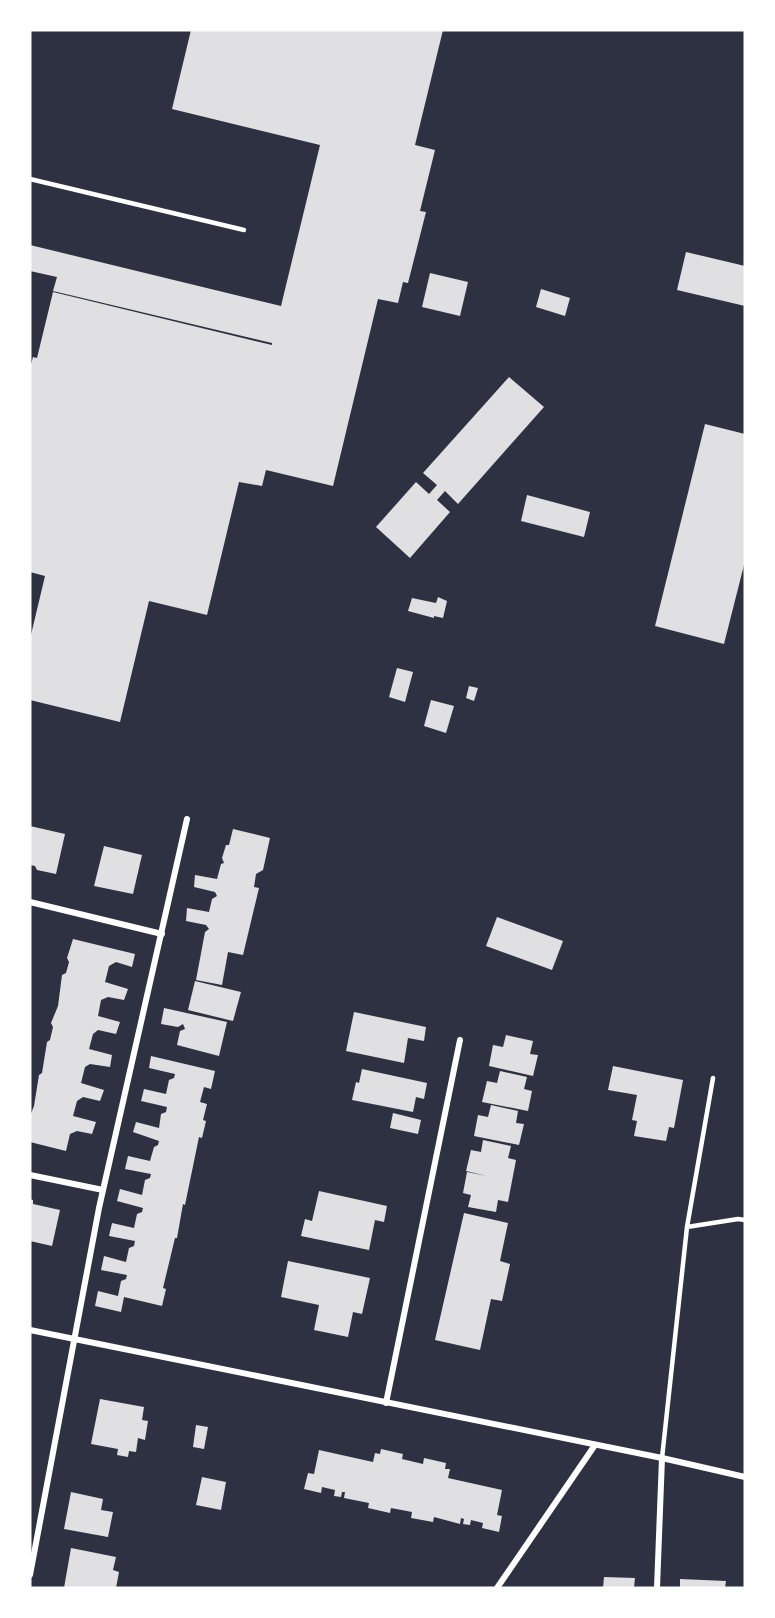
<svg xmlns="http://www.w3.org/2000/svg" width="775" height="1618" font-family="'Nunito Sans',sans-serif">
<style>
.building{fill:#e0e0e3}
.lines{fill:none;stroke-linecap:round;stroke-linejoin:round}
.service{stroke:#fff;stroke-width:4.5}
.minor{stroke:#fff;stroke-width:6}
</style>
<rect width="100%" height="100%" fill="#2d3142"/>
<g class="building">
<path d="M191,30h252l-28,115 20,5 -15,61 6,1 -18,71 -5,-1 -5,21 -20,-4 -45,187 -67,-16 -4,16 -23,-4 -32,133 -58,-14 -29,121 -90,-22v-61l15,-63 -15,-4v-204l3,-11 4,1 16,-66 219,53v-2l-219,-52 4,-14 -27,-6v-26l251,61 39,-161 -148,-36z"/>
<path d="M686,252l59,14v40l-68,-16z"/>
<path d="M430,273l38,9 -8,34 -38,-9z"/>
<path d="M541,289l29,9 -5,18 -29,-9z"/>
<path d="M509,377l35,30 -86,97 -13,-13 -8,9 13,12 -40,46 -34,-31 40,-45 13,12 8,-9 -14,-12z"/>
<path d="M705,424l40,10v127l-21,83 -69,-18z"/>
<path d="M527,495l63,17 -6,25 -63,-16z"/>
<path d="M438,597l9,4 -4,17 -9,-2v2l-26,-7 4,-13 24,5z"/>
<path d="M397,668l16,4 -8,30 -16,-5z"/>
<path d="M469,686l9,2 -4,13 -8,-3z"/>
<path d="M431,700l23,6 -8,27 -22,-7z"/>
<path d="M30,826l35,8 -9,40 -19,-4 -2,-4 -5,-1z"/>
<path d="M233,829l37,9 -7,32 -7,4 -2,13 5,1 -16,67 -15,-3 -6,33 -26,-5 9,-48 4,-3 -3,-4 -20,-4 1,-13 22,4 3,-13 5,-3 -2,-4 -21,-5 1,-12 22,4 4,-15 3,-1 -2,-5 4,-13h3z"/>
<path d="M104,846l38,9 -9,39 -39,-8z"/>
<path d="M497,917l66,24 -11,29 -66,-24z"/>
<path d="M73,939l62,15 -3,13 -16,-5 -7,4 -4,16 23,7 -4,11 -16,-3 -7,3 -3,16 22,6 -4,12 -18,-4 -5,4 -4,15 23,6 -2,12 -20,-3 -5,3 -4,16 23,7 -4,11 -17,-4 -6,4 -4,15 23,6 -4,12 -15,-3 -7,3 -4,17 -36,-9v-26l4,-10 5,-31 3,-2 5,-31 3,-2 3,-13 -2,-4 7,-17 4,-31 4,-2 3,-11 -2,-4z"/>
<path d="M195,981l46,11 -8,29 -45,-11z"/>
<path d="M164,1008l63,14 -8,34 -42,-11 3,-14 5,-2 -2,-5 -5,3 -17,-3z"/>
<path d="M354,1012l72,15 -2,14 -16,-3 -4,25 -58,-12z"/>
<path d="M506,1035l27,6 -3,13 8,1 -5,21 -44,-10 4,-21 10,2z"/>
<path d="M151,1056l64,15 -4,18 -7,-2 -4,15 7,2 -4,16 3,1 -4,17 -3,-1 -14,68 -2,-1 -6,34h-2l-12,50 3,1 -4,17 -38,-9 -3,15 -26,-6 3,-15 20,5 3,-15 5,-2 1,-4 -26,-5 3,-14 22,6 3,-14 5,-2 1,-5 -26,-5 3,-13 22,5 3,-14 5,-2 1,-4 -26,-7 3,-12 22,6 3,-15 5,-2 1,-4 -26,-5 3,-13 22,5 4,-14 4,-2 1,-4 -26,-9 3,-10 23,6 2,-14 5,-2 1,-5 -26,-6 3,-12 22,5 3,-14 5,-2 1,-4 -26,-6z"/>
<path d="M613,1066l70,14 -9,48 -5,-1 -3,14 -32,-5 3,-15 -5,-1 5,-25 -29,-5z"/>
<path d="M362,1069l65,14 -3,16 -8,-2 -3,15 -61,-12 4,-18 3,1z"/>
<path d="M500,1071l27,6 -3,12 8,2 -4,20 -46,-9 5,-21 10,2z"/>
<path d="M491,1105l27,6 -2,12 8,1 -5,21 -45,-9 4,-21 10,2z"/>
<path d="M393,1113l28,7 -3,14 -28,-6z"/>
<path d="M483,1140l28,6 -3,12 8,2 -8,42 -10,-2 -2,12 -28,-5 3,-12 -8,-2 4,-21 20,4 -21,-5 5,-21 10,2z"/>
<path d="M319,1191l68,15 -3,16 -9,-2 -6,30 -68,-14 4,-17 7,2z"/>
<path d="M30,1199l3,1v4l27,6 -8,36 -22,-5z"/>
<path d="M464,1213l44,10 -8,38 10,3 -8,37 -11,-2 -11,51 -45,-10z"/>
<path d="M288,1261l82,17 -8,36 -9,-2 -5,25 -34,-7 5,-25 -38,-8z"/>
<path d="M100,1399l44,8 -2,13 6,1 -3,19 -7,-2 -2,14 -7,-1 -1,6 -11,-2 1,-6 -27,-5z"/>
<path d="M196,1425l12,2 -4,22 -11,-2z"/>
<path d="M381,1449l22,5 -1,5 21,5 1,-6 22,5 -1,6h5l-2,9 54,12 -5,25 5,1 -3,16 -17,-4 1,-5 -12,-3 -1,5 -7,-1 1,-5 -3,-1 -1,6 -26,-7 -1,5 -22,-4 1,-6 -21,-4 -1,5 -22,-5 1,-5 -25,-5 1,-6h-3l-1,5 -7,-1 1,-6 -13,-3 -1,6 -17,-4 4,-16 6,1 5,-24 54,12 2,-9 5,1z"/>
<path d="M202,1477l24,5 -5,28 -25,-5z"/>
<path d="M71,1492l32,7 -2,11 12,2 -5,25 -44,-8z"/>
<path d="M71,1548l45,9 -3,13 6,2 -3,16h-52z"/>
<path d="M604,1577l31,1 -1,10h-31z"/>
<path d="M680,1579l46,2 -1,7h-45z"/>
</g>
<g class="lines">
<g class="service">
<path d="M30,179l214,51"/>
<path d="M687,1227l51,-8 7,1"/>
<path d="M662,1458l25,-231 26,-149"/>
</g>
<g class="minor">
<path d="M30,902l132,32"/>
<path d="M30,1175l73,15"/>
<path d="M30,1330l632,128 83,19"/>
<path d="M386,1403l74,-363"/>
<path d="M30,1575l69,-367 88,-389"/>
<path d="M497,1588l98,-143"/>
<path d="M657,1588l5,-130"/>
</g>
</g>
<rect width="775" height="1618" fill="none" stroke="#ffffff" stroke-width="63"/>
</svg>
